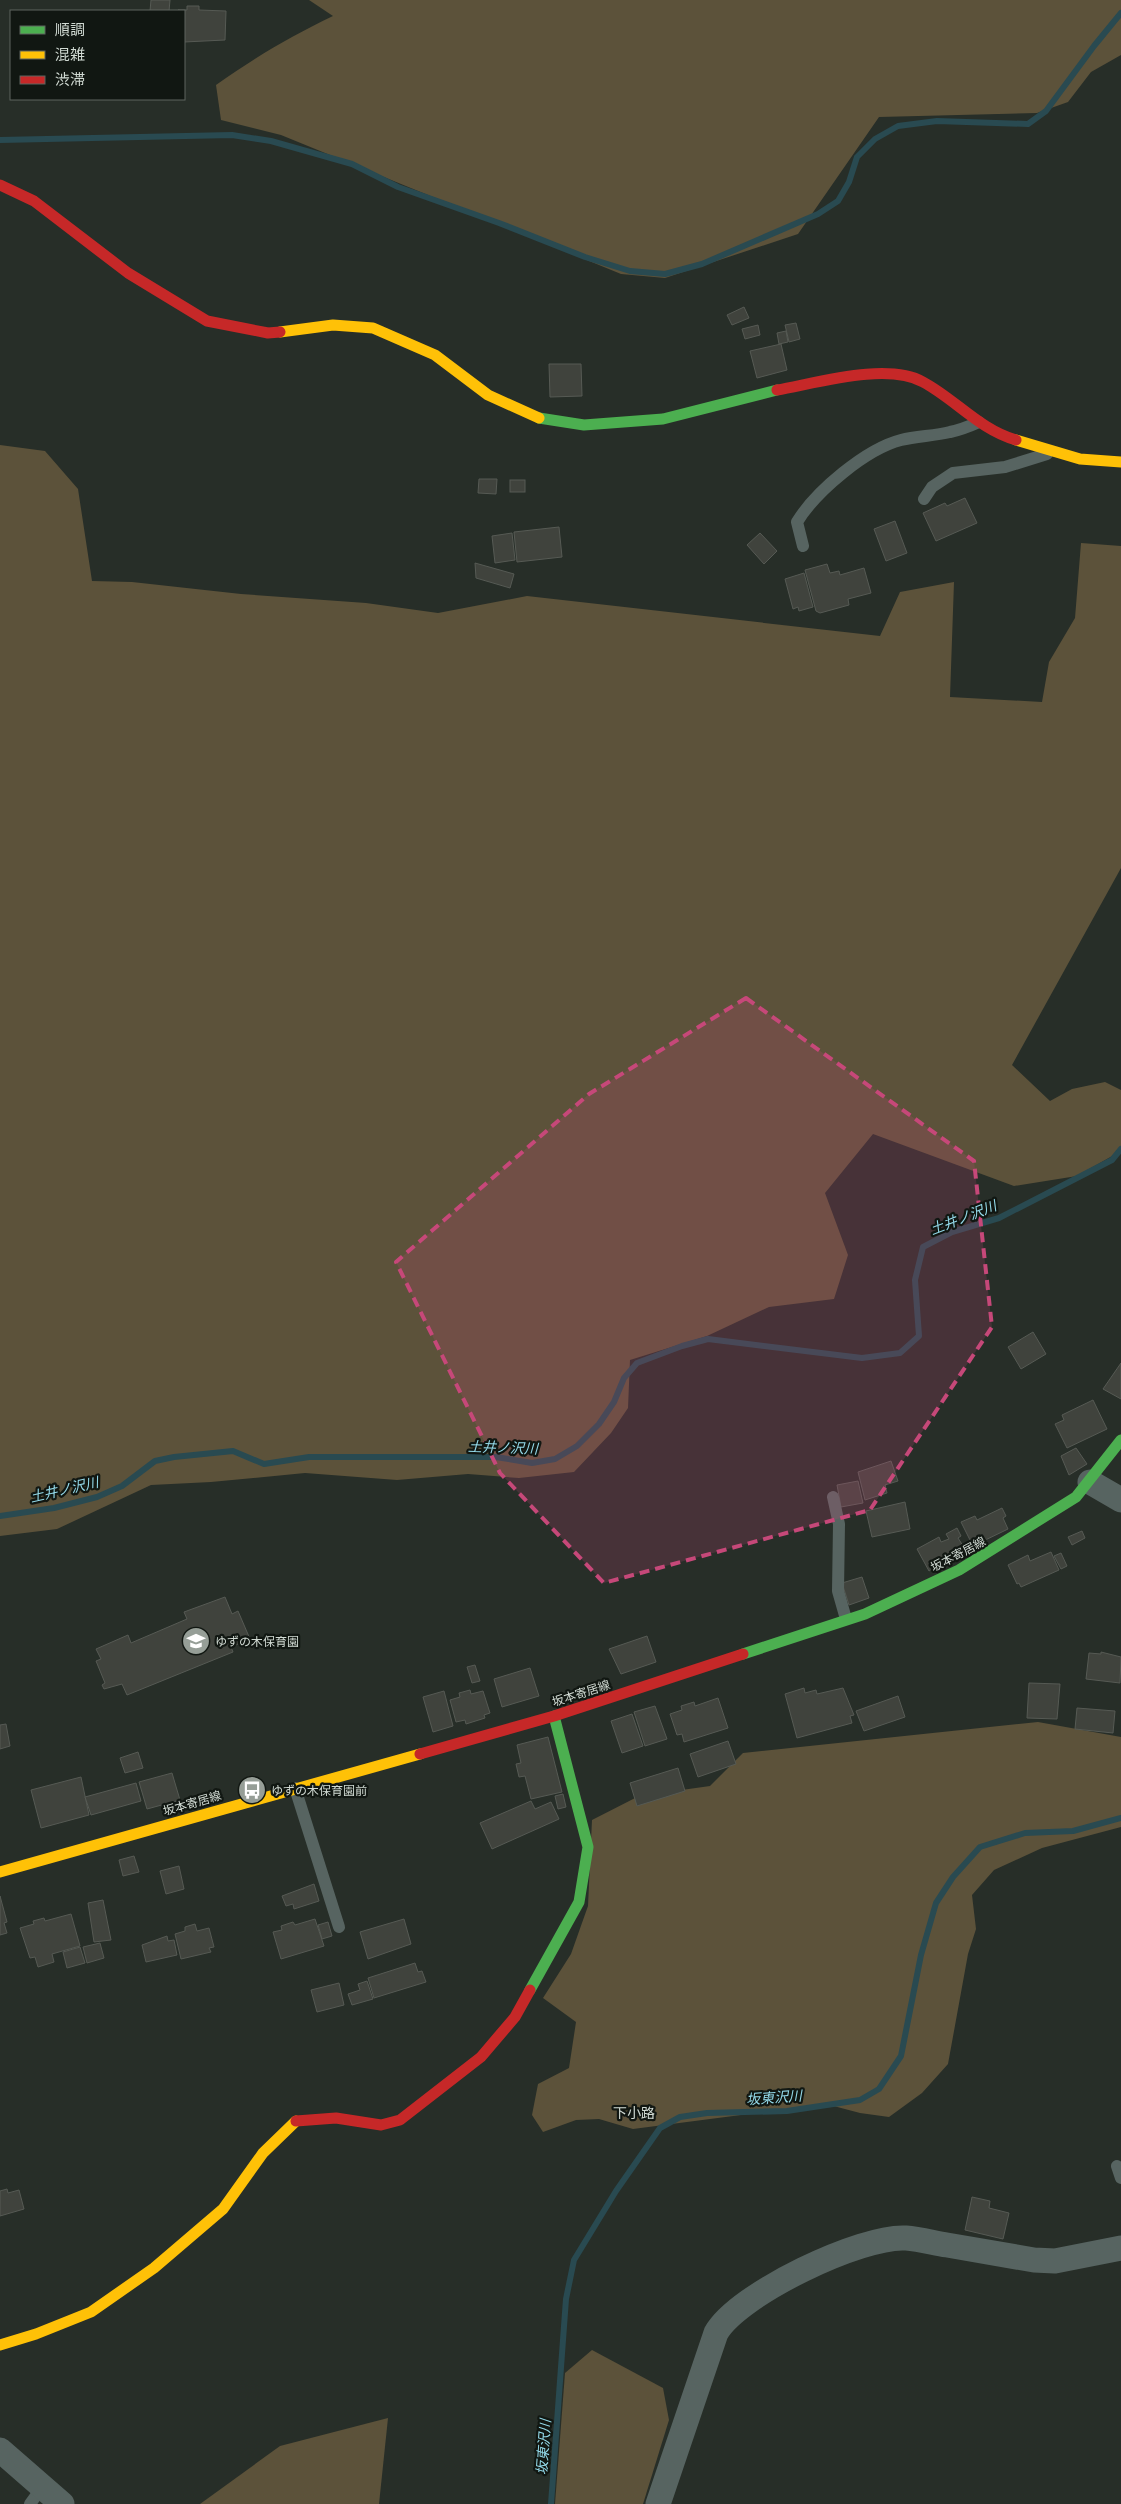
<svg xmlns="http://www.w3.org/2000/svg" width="1121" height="2504" font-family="'Open Sans','Noto Sans JP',sans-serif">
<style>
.forest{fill:#5c523a}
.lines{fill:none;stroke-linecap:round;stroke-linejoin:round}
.stream{stroke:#294a51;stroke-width:6}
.building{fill:#40433d;stroke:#565a54}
.lane{stroke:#576461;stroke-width:12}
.street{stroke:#576461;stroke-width:25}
.fast{stroke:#4caf50;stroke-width:11}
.slow{stroke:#ffc107;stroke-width:11}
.jam{stroke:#c62828;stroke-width:11}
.marked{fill:#c64879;fill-opacity:0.2;stroke:#c64879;stroke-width:4;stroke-dasharray:10 6;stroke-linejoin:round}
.labels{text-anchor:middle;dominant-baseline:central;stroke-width:4.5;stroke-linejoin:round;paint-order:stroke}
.street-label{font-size:12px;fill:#d1dad3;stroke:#111712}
.poi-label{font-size:12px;fill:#d1dad3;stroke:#111712;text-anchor:start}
.water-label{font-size:14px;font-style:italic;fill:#94daea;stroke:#111712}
.neighbourhood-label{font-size:14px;fill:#d1dad3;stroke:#111712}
</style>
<rect width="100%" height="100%" fill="#272e28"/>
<g class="forest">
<path d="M309,0h812v55l-30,17 -23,30 -31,11 -158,4 -81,117 -133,44 -44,-4 -340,-139 -60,-15 -5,-35c38,-27 75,-49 117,-69z"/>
<path d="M0,445l45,6 33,38 14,92 40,1 109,12 125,9 72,10 89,-17 353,40 20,-44 54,-10 -4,115 92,5 7,-40 26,-44 6,-75 40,3v322l-109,197 38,36 22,-12 33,-7 16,8v61l-44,25 -63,10 -141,-52 -48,59 23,62 -14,44 -65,8 -62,29 -77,24 -2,48 -17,25 -37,39 -55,6 -51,-4 -71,6 -92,-7 -94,9 -60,3 -94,44 -57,7z"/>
<path d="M1038,1722l83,15v90l-79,21 -48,22 -22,25 4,34 -8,25 -20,110 -26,29 -33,24 -29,-4 -34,-9 -193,25 -34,-10 -23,1 -33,12 -11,-17 6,-31 31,-16 7,-46 -33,-24 28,-44 17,-48 4,-86 47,-24 71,-10 33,-33z"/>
<path d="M592,2350l71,38 6,32 -26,84h-88l10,-131z"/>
<path d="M388,2418l-9,86h-179l80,-58z"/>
</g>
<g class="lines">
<g class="stream">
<path d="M0,140l232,-5 39,6 81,23 46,23 101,36 86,34 45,14 35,3 37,-10 116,-50 20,-13 11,-19 8,-25 18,-18 23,-13 39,-5 91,3 18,-13 48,-65 27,-33"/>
<path d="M0,1516l54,-8 43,-11 25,-11 33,-25 19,-4 59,-6 31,13 45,-7h187l36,6 23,-4 22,-13 22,-22 15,-22 10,-24 13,-15 45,-17 26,-7 154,19 38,-5 19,-17 -4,-56 8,-33 29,-15 47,-14 113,-58 9,-11"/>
<path d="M551,2504l15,-205 8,-39 42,-69 44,-63 20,-11 27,-4 80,-2 73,-11 19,-11 22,-33 20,-101 15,-52 17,-26 27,-30 45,-14 48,-2 48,-13"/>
</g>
</g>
<g class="building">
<path d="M151,0h19l-1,11h-19z"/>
<path d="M187,6h12v4l27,1 -1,29 -41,2v-31l-6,-1h9z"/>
<path d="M744,307l5,11 -17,7 -5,-10z"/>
<path d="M796,323l4,16 -11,3 -4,-17z"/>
<path d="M758,325l2,10 -15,4 -3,-10z"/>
<path d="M786,331l2,11 -9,2 -2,-11z"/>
<path d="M781,344l6,26 -30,8 -7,-27z"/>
<path d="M549,364h32l1,32 -32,1z"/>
<path d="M479,479h18l-1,15 -18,-1z"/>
<rect x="510" y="480" width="15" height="12"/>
<path d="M965,498l12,25 -41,18 -13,-28 22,-10 2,3z"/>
<path d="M895,521l12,32 -21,8 -12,-32z"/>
<path d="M559,527l3,30 -45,5 -3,-30z"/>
<path d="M512,533l3,27 -20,3 -3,-27z"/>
<path d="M760,533l17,18 -13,13 -17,-19z"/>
<path d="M475,563l39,11 -4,14 -34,-10z"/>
<path d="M827,564l3,9 9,-2 1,4 24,-7 7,25 -23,6 1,6 -29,8 -4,-2 -11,-41z"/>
<path d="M804,573l9,34 -14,4 -1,-4 -5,2 -8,-30z"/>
<path d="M1033,1332l13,22 -25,15 -13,-22z"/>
<path d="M1121,1363v36l-18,-10z"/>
<path d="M1093,1400l14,29 -40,19 -12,-24 9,-4 -2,-5z"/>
<path d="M1076,1448l11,16 -18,11 -8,-19z"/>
<path d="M891,1461l7,20 -13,4 2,8 -22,7 -7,-28z"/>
<path d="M858,1481l5,22 -22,4 -4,-22z"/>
<path d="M905,1502l5,27 -38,8 -6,-26z"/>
<path d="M1002,1508l4,8 -3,2 5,11 -35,17 -12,-24 14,-6 2,4z"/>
<path d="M957,1528l4,8 -3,2 7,11 -36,22 -12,-22 22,-12 2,5 8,-3 -3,-5z"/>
<path d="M1082,1531l3,7 -13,7 -4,-8z"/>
<path d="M1051,1552l8,18 -38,17 -2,-4 -2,1 -9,-19 20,-10 2,6z"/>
<path d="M1061,1553l6,13 -6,3 -7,-13z"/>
<path d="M862,1577l7,21 -20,7 -7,-22z"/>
<path d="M225,1597l7,17 6,-3 12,28 -19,8 2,5 -106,43 -5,-11 -18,5 -2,-4 3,-2 -9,-22 5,-2 -5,-10 32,-14 3,8 56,-24 -3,-7z"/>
<path d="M647,1636l9,26 -35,12 -12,-25z"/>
<path d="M1101,1652l20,5 -1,26 -34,-4 3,-26 12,1z"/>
<path d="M475,1665l5,16 -8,2 -5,-16z"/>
<path d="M530,1668l9,28 -37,11 -8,-28z"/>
<path d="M1029,1683l31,1 -3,35 -30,-1z"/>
<path d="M804,1688l1,5 11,-3 1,4 26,-6 11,27 -4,1 2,7 -55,15 -12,-44z"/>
<path d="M470,1690l1,4 12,-3 7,22 -6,2 1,3 -19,6 -1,-4 -9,2 -6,-22 10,-3 -1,-4z"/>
<path d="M444,1691l9,35 -20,6 -10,-35z"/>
<path d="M898,1696l7,21 -41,14 -8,-20z"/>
<path d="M718,1698l10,30 -44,14 -2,-8 -5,1 -7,-21 12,-4 -1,-4 13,-4 1,4z"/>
<path d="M655,1706l12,33 -22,7 -11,-34z"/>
<path d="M1077,1708l38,3 -2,22 -38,-4z"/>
<path d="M632,1714l11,32 -21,7 -11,-32z"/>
<path d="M6,1724l4,22 -10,3v-24z"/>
<path d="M548,1737l14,55 -31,7 -6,-23 -6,1 -3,-13 5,-1 -4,-18z"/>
<path d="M728,1741l8,23 -38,13 -8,-23z"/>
<path d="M138,1752l5,16 -18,5 -5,-15z"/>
<path d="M678,1768l7,23 -48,15 -7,-23z"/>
<path d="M172,1773l8,27 -33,9 -8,-27z"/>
<path d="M81,1777l8,38 -48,13 -10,-38z"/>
<path d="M136,1783l5,18 -50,14 -6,-18z"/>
<path d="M563,1794l3,13 -8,2 -3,-13z"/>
<path d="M531,1801l4,8 16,-7 8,17 -67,30 -12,-26z"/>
<path d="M134,1856l5,16 -16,4 -4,-16z"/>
<path d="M179,1866l5,23 -18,5 -6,-23z"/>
<path d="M314,1884l5,17 -25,8 -1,-5 -7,2 -4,-10z"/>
<path d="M0,1896l7,26 -3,1 3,10 -7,2z"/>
<path d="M103,1900l8,40 -17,2 -6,-39z"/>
<path d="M71,1914l9,32 -28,8 2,8 -16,5 -3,-10 -5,1 -10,-30 14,-4 -1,-3 11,-3 1,3z"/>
<path d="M315,1919l9,27 -43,13 -8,-27 9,-2 -1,-4 12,-4 2,3z"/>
<path d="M404,1919l7,25 -43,15 -8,-27z"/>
<path d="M328,1922l4,14 -10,3 -4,-14z"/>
<path d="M195,1924l2,7 12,-3 5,19 -5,1 2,4 -30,7 -6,-25 10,-3v-4z"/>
<path d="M167,1936l1,5 6,-1 3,15 -31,7 -4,-17z"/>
<path d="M100,1943l4,15 -17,5 -4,-16z"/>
<path d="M80,1947l5,16 -18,5 -4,-16z"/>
<path d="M415,1963l3,9 4,-1 4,11 -52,16 -6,-20z"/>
<path d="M367,1981l6,18 -21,6 -4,-11 12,-4 -2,-6z"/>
<path d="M339,1983l5,22 -27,7 -6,-22z"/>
<path d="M7,2189l1,4 11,-3 5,19 -24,7v-25z"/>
<path d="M972,2197l18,4 -1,7 20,5 -6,26 -38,-9z"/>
</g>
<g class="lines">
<g class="lane">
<path d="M924,499l8,-12 21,-14 52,-6 42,-13"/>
<path d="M803,546l-6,-24c19,-31 69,-73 104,-82 16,-4 33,-4 49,-8 10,-2 20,-6 29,-10"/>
<path d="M833,1497l6,27 -1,67 8,28"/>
<path d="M295,1788l44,139"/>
<path d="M1117,2166l4,12"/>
<path d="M30,2504l13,-18"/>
</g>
<g class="street">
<path d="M1090,1482l31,18"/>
<path d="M0,2450l62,54"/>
<path d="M658,2504l58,-171c22,-39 146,-98 190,-95 14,1 28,5 41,7 29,5 58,10 87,15l21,1 66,-13"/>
</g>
<g class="fast">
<path d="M539,418l45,7 79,-6 114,-29"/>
<path d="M743,1654l122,-40 94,-44 117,-73 45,-57"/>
<path d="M530,1990l49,-88 9,-55 -34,-131"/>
</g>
<g class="slow">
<path d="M280,332l53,-7 40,3 62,27 53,40 51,23"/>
<path d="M1016,440l64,19 41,3"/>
<path d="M0,1872l420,-118"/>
<path d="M0,2345l36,-11 55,-22 63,-44 69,-59 40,-56 33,-32"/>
</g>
<g class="jam">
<path d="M0,185l34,16 94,72 79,48 61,12 12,-1"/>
<path d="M777,390c40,-7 110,-28 146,-8 32,17 57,48 93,58"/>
<path d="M420,1754l134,-38 189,-62"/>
<path d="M296,2121l40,-3 45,7 19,-5 81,-63 34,-40 15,-27"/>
</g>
</g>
<path class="marked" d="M746,998l228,163 18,166 -122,183 -266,73 -104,-110 -104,-211 193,-168z"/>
<defs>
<g id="school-disc" transform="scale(1.4375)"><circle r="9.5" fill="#969e97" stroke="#111712"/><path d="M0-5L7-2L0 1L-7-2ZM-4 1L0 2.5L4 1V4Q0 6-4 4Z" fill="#fff"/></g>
<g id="bus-disc" transform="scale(1.4375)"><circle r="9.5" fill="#969e97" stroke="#111712"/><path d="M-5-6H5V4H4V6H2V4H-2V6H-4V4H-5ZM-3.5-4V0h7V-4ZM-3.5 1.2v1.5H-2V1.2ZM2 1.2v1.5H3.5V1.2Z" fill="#fff"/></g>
</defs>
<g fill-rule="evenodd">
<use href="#school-disc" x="196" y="1641"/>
<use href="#bus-disc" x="252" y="1790"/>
</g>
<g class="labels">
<g class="street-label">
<text transform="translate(958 1554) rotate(-28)">坂本寄居線</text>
<text transform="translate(581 1693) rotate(-18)">坂本寄居線</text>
<text transform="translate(192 1803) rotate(-16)">坂本寄居線</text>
</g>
<g class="poi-label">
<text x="215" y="1641">ゆずの木保育園</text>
<text x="271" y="1790">ゆずの木保育園前</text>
</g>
<g class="water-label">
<text transform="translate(963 1217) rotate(-21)">土井ノ沢川</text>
<text transform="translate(503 1447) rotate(2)">土井ノ沢川</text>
<text transform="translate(64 1489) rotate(-13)">土井ノ沢川</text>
<text transform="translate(774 2097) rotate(-4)">坂東沢川</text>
<text transform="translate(543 2447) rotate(-86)">坂東沢川</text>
</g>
<g class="neighbourhood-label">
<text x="634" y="2112">下小路</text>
</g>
</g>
<rect x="10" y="10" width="175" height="90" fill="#111712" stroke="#5e655f"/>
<rect x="20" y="26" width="25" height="8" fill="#4caf50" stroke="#5e655f"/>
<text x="55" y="35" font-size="15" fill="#d1dad3">順調</text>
<rect x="20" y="51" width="25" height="8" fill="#ffc107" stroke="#5e655f"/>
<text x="55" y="60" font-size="15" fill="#d1dad3">混雑</text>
<rect x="20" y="76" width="25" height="8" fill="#c62828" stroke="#5e655f"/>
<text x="55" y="85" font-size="15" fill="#d1dad3">渋滞</text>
</svg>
